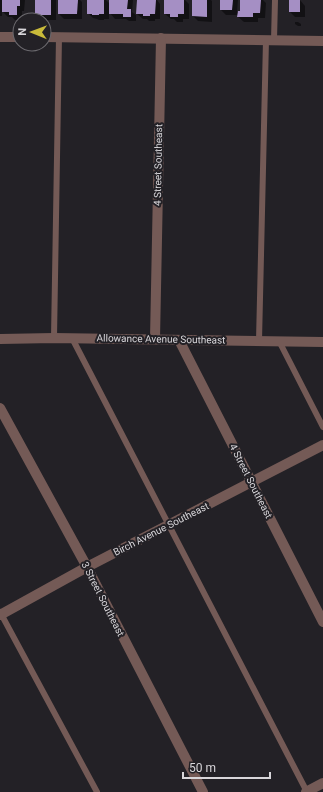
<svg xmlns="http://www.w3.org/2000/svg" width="323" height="792" font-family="Roboto,sans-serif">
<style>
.shadow{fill:#0007}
.building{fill:#a58fc4}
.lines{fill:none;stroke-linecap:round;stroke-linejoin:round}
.service{stroke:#745a56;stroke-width:6}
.minor{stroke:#745a56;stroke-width:10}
.labels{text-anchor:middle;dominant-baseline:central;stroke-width:4;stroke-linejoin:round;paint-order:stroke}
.street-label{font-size:10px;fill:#d8d6da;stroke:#232126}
</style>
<rect width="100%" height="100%" fill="#232126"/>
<g class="shadow">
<path d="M0,0h25l-1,11h-2v9h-7l-3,-3h-4l-6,-6v5h-2z"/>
<path d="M36,0h20v20h-15l-5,-5z"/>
<path d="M59,0h21l2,2v17h-18l-5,-5z"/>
<path d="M88,0h18l4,4v-4h23l-1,12 4,3v6h-7l-3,-2h-11l-6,-7v7h-5v1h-5l-2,-1 -4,-1 -5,-5z"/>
<path d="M138,0h19l3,4v15h-5v2h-6l-2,-2h-4l-6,-5z"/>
<path d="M165,0h20l4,4v15h-6v3h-6l-3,-3h-3l-6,-5z"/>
<path d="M193,0h18l1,1v21l-14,-1 -5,-5z"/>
<path d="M221,0h17l-1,12h4v-12h22l3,3 -1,15h-7v4h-14l-6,-5v-2h-12l-5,-5z"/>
<path d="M300,0l5,6v11h-10l-5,-5z"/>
<path d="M295,22h3l3,2v2h-3l-3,-2z"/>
</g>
<g class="building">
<path d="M2,0h18v6h-3v9h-8v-3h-7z"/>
<rect x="35" y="0" width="16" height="15"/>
<path d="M58,0h20l-1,14h-19z"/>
<path d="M87,0h17v14h-5v1h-7v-1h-5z"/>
<path d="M109,0h19l-1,9h4v8h-8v-3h-14z"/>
<path d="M137,0h19l-1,14h-5v2h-7v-2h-7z"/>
<path d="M164,0h20v14h-6v3h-8v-3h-6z"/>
<path d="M192,0h15v17l-15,-1z"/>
<path d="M220,0h13l-1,10h-12z"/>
<path d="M240,0h21l-1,13h-7v4h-16l1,-6h2z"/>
<rect x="289" y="0" width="11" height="12"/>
</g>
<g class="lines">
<g class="service">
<path d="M274,40l1,-40"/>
<path d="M54,338l5,-301"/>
<path d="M72,338l235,454"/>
<path d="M259,341l7,-301"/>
<path d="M279,341l44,86"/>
<path d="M0,612l97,180"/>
</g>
<g class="minor">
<path d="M0,37h20"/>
<path d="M44,37l279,4"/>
<path d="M0,339l54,-1 269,4"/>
<path d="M155,339l6,-301"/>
<path d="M179,340l144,282"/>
<path d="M0,408l87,159 116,225"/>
<path d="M0,615l87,-48 236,-122"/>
<path d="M306,792l17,-9"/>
</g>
</g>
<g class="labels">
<g class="street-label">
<text transform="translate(158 165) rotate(-89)">4 Street Southeast</text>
<text transform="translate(161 339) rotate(1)">Allowance Avenue Southeast</text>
<text transform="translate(251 481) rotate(63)">4 Street Southeast</text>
<text transform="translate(161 529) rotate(-27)">Birch Avenue Southeast</text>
<text transform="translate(103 599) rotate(63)">3 Street Southeast</text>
</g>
</g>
<g transform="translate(32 32) rotate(271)"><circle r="19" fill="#232126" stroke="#6b696e"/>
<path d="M0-3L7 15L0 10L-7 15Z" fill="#c9ba3a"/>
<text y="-6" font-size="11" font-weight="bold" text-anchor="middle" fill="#d8d6da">N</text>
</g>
<path d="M183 772v6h87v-6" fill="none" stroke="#d8d6da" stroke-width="2"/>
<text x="189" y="772" font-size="12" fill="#d8d6da" stroke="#232126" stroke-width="3" paint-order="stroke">50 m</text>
</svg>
